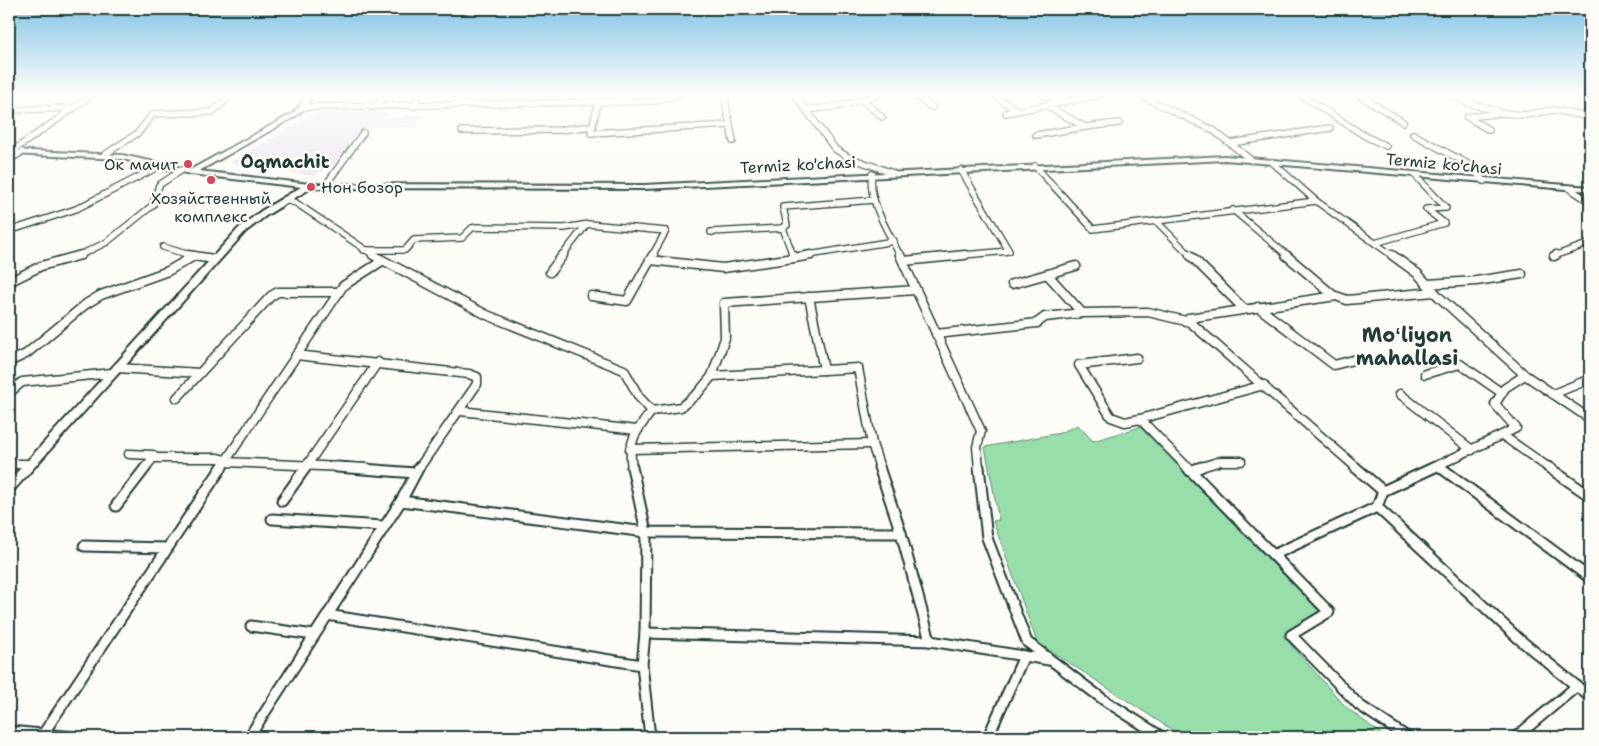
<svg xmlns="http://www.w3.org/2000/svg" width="1599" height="746" font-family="'Shantell Sans',sans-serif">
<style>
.built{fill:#ebe5f0}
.green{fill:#98deab;stroke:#5c8e70}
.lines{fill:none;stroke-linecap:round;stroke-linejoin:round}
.minor-far2-casing{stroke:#1f3d34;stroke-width:8}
.minor-far1-casing{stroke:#1f3d34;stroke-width:11}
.minor-casing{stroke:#1f3d34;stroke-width:13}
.secondary-casing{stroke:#1f3d34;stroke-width:4}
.minor-far2{stroke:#fdfcf7;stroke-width:5.5}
.minor-far1{stroke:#fdfcf7;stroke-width:8}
.minor{stroke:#fdfcf7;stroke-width:9}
.secondary{fill:#fdfcf7;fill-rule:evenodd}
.poi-dot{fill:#d1495b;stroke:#fdfcf7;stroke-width:2}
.labels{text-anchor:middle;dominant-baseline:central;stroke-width:5;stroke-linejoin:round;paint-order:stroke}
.far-poi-label{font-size:16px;fill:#1f3d34;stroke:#fdfcf7;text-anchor:end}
.far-street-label{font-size:16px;fill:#1f3d34;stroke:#fdfcf7}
.far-quarter-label{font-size:18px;font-weight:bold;fill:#1f3d34;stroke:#fdfcf7}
.neighbourhood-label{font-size:20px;font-weight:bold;fill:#1f3d34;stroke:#fdfcf7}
</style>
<rect width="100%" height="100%" fill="#fdfcf7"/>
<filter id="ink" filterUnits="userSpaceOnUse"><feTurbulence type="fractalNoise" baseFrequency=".02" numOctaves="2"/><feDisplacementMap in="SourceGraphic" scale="10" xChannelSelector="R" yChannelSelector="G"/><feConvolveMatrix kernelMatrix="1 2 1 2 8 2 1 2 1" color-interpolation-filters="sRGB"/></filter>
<g filter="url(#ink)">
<path class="built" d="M322,109l64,3 -2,6h15l5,-3h18l-7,12h-43l-20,30 -15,5 -23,14 -85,-13z"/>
<path class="green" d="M1078,425l15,16 47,-14 179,184 -36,25 63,71 39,30h-202l-146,-95 -44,-121 6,-1 -14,-73 75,-14z"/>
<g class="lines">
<g class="minor-far2-casing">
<g id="minor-far2">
<path d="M724,95l9,46"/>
<path d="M795,95l40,54 13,8 45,16"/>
<path d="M913,95l19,12"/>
<path d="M994,95l24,16"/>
<path d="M1044,95l19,8"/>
<path d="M1139,95l74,35 38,30"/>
<path d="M1301,95l64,41 21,10"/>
<path d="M1359,95l44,27"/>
<path d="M1454,95l14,8 29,8"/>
<path d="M862,100l20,17"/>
<path d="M598,102l-7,31 139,-8"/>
<path d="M414,106l5,-11"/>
<path d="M1047,106l38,21 34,-4"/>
<path d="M303,107l353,-6 22,-6"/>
<path d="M373,107l13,-12"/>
<path d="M9,110l65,-2"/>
<path d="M807,110l33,-4 37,-11"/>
<path d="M1006,113l94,-18"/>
<path d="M1489,130l-22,-13 36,-4 22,2 29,-5 36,7"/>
<path d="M462,131l97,-1 34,-4"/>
<path d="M1413,134l55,30 16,17"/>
<path d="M1036,135l49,-8"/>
<path d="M1231,143l99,-15"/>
<path d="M11,152l81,-57"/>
<path d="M104,155l34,-22 15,-19 59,-2 20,-17"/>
<path d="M9,160l13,-8"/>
<path d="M1272,162l44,39 77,55"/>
<path d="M1035,166l58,63 223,-28"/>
<path d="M872,174c-5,27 17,58 28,82"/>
<path d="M325,186l38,-53"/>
<path d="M1569,188l21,14"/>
<path d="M285,200l11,3 79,53"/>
<path d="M1233,210l55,46"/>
<path d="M1156,221l35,35"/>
<path d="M783,228l4,-3 -4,-18 91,-7"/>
<path d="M9,231l67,-22 86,-44"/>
<path d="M711,232l72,-4 10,28"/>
<path d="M1375,243l69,-20 -18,-14 20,-1 -31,-33"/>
<path d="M163,247l30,9"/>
<path d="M364,250h41l9,-10 48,-2 10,-10 6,-1 86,1 25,-4 77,7 -14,25"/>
<path d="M78,256l29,-14 46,-37 6,-20 23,-15"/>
<path d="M562,256l24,-31"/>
<path d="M803,256l91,-15"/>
<path d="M952,256l57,-5 -48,-81"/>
<path d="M1554,256l36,-13"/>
</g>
</g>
<g class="minor-far1-casing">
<g id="minor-far1">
<path d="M187,255l27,4"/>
<path d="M373,255l114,60 137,55 15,27 13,14 29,-4 17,-14 14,-17 13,-38 -1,-35 192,-13"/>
<path d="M793,255l1,3 17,-3"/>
<path d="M900,255l81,176 -4,16 2,21"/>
<path d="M1190,255l54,54"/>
<path d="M1286,255l48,41"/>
<path d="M1392,255l26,19 21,23 86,78 65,44"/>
<path d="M1554,256l2,-1"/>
<path d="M650,260l73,8 71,-10"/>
<path d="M904,261l61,-6"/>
<path d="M550,272l13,-17"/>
<path d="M9,282l32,-16 40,-11"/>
<path d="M1012,284l64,-18"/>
<path d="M1427,284l49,-3 46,-7"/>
<path d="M591,296l36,5 26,-46"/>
<path d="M809,297l15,73 34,-2 14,76 8,24"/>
<path d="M1258,307l76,58 23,-6"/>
<path d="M1082,313l66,-1 42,10"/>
<path d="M936,334l101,-11 8,-6 37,-4 -34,-38"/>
<path d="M296,355l173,19 8,3v7l-58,84"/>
<path d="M1137,358l-58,7 32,52 14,5 15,-3 48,49"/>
<path d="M9,362l17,-8 60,-50 15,-9 67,-24 26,-15"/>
<path d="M117,368l83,5 -23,25"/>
<path d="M200,373l71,-77 7,-4h61"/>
<path d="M1425,374l35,-10 42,29"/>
<path d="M712,376l112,-6"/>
<path d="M9,393l13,-11 90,-9"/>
<path d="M1400,394l72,56"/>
<path d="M1553,394l37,-15"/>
<path d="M460,411l177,19"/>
<path d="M1140,419l124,-34"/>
<path d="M1502,435l14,-7 -21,-24 10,-16 20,-13"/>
<path d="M630,449l242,-5"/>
<path d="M129,454l24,1v3h65l7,2"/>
<path d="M224,462l144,6"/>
<path d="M9,464h21"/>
<path d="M1438,465l4,3"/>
<path d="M145,468l8,-10"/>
<path d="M221,468l122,-182 39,-25"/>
<path d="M305,468l73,-106"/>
<path d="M632,468c-5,-27 4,-37 20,-57"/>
<path d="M1198,468l23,-7h20"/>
<path d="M1357,468l-167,-146 -1,-4 147,-22 11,4 87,-8"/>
<path d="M1432,468l70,-33 47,33"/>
</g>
</g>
<g class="minor-casing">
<g id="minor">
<path d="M337,467l78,6"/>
<path d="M632,467l14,65 -1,101 -3,32 8,72"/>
<path d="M879,467l22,66 29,108"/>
<path d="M979,467l8,71 40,104 77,58 58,37"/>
<path d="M1187,467l142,145 -38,23 68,70 48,32"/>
<path d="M1355,467l28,24"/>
<path d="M1440,467l150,111"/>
<path d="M1548,467l42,29"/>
<path d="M1190,471l11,-4"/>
<path d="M282,501l24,-34"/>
<path d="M401,501l245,31 255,1"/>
<path d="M116,506l30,-39"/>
<path d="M1377,507l142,132 71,58"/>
<path d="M272,519l111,7"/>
<path d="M84,546l82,2"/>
<path d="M1273,555l104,-48 6,-16 52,-24"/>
<path d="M327,615l315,50"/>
<path d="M251,626l63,9"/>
<path d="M645,633l285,8 119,19"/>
<path d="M9,731l66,6"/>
<path d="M41,737l181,-270"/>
<path d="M249,737l152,-236 18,-34"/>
<path d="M988,737l36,-81"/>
<path d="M1516,737l61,-51"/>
</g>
</g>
<g class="secondary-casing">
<path id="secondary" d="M306,95h7l-8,13 -9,8 -97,55 111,13 334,1 581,-29 365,31v4l-365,-31 -581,29 -333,-1 -44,27 -22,17 -232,259 -4,1v-11l230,-253 22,-17 40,-24 -110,-13 -69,-15 -113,-5v-4l113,5 68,15 102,-56 8,-8z"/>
</g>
<use href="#minor-far2" class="minor-far2"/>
<use href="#minor-far1" class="minor-far1"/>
<use href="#minor" class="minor"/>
<use href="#secondary" class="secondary"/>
</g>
</g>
<linearGradient id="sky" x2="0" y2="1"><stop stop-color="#82c3e6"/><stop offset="0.47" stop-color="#fefefb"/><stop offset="1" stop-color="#fefefb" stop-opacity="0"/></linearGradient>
<rect width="1599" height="200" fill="url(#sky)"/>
<g class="poi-dot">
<circle cx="188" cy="164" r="5"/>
<circle cx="211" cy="180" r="5"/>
<circle cx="311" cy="187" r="5"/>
</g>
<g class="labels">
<g class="far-poi-label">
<text x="178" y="164">Ок мачит</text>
<text x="321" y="187" text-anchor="start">Нон бозор</text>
<text x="211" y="198" text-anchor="middle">Хозяйственный<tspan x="211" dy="18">комплекс</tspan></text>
</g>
<g class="far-street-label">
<text transform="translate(1444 164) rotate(5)">Termiz ko'chasi</text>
<text transform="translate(798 165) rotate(-3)">Termiz ko'chasi</text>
</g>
<g class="far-quarter-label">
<text x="285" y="162">Oqmachit</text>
</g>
<g class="neighbourhood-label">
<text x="1407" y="335">Moʻliyon<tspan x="1407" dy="23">mahallasi</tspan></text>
</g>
</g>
<rect width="1599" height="746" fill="none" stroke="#fdfcf7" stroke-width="30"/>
<rect x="15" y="15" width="1569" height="716" fill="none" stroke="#1f3d34" stroke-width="2" filter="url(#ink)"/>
</svg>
